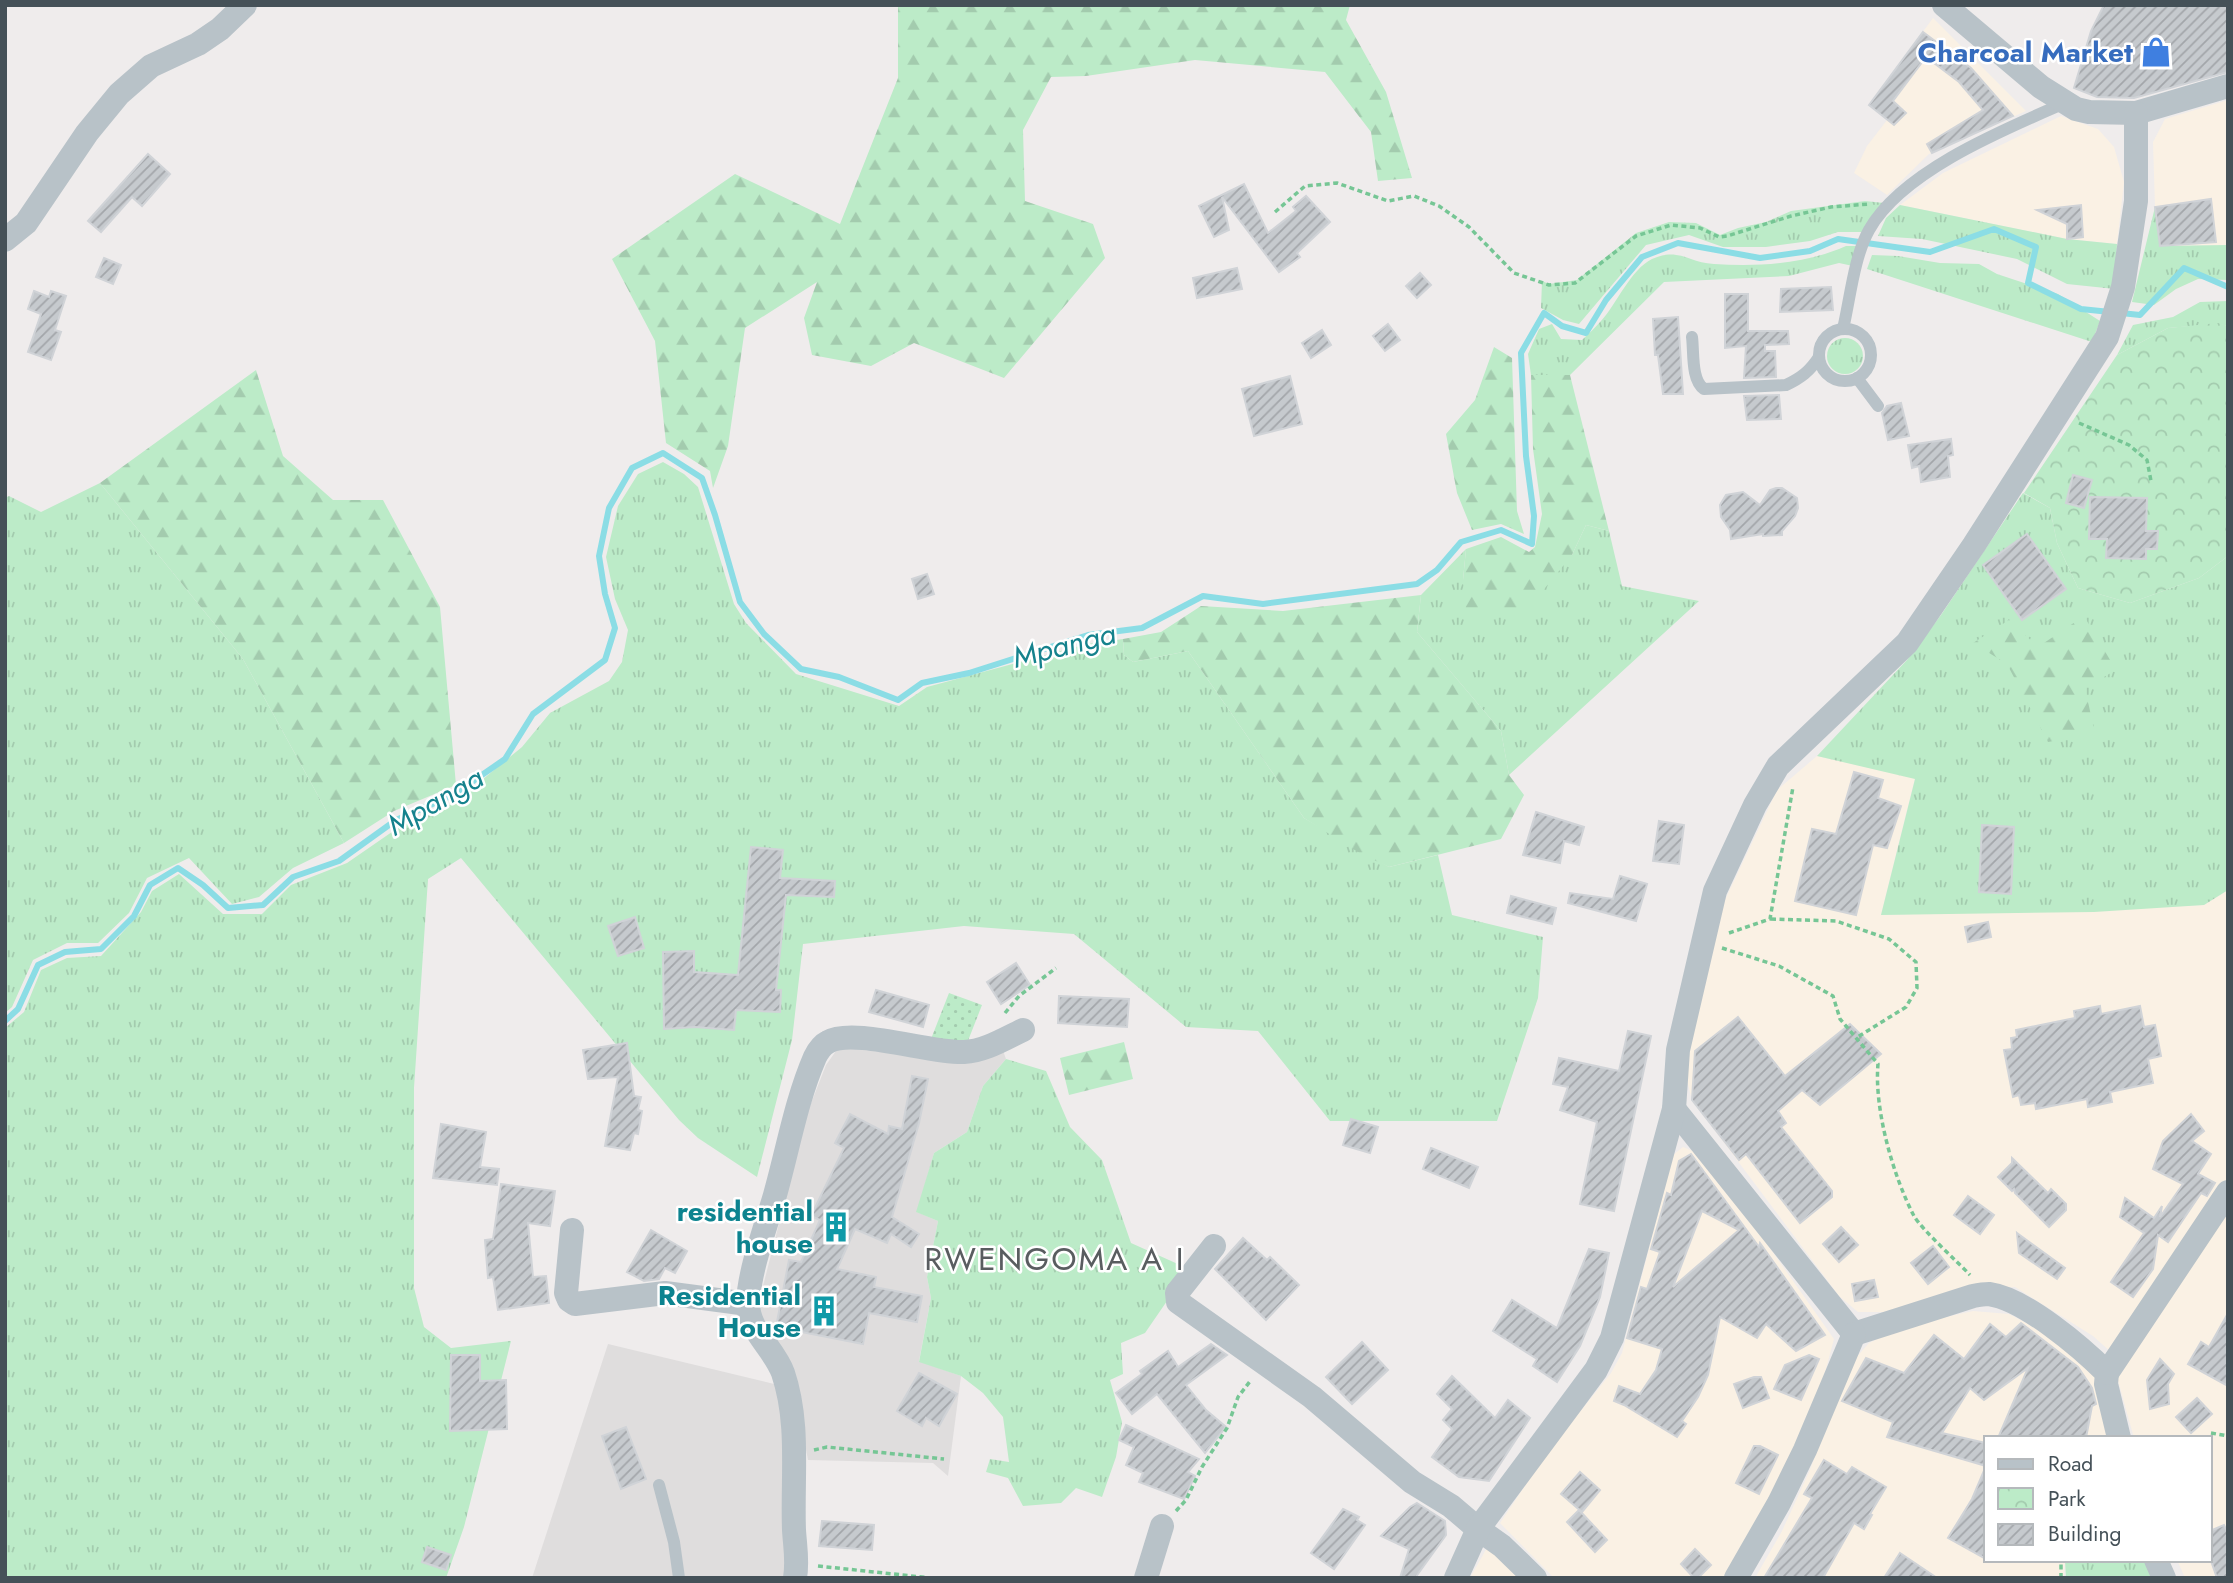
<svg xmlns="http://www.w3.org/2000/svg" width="2233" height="1583" font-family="Jost,sans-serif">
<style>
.commercial{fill:#faf1e4}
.education{fill:#dfdddd}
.grass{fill:url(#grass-tufts)}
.forest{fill:url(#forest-firs)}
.park{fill:url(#park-crowns)}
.garden{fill:url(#garden-dots)}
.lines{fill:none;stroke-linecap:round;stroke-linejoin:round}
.stream{stroke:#8bdde5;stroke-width:6}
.building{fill:url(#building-hatch);stroke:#d0d3d7;stroke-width:2;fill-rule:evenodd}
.path{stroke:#76c695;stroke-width:3.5;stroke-dasharray:5 3.5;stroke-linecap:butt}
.service{stroke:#b8c2c8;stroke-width:12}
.minor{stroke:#b8c2c8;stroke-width:24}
.labels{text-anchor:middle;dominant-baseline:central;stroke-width:5;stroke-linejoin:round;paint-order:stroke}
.shop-label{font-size:28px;font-weight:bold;fill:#366cbe;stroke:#fff;text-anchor:end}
.culture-label{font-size:28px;font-weight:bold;fill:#0d838f;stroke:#fff;text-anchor:end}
.water-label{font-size:30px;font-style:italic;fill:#15828d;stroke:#fff}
.quarter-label{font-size:32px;letter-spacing:2px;fill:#595d60;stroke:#fff}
</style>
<defs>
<pattern id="grass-tufts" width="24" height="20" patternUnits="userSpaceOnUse" patternTransform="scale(1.75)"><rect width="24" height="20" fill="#bcebc8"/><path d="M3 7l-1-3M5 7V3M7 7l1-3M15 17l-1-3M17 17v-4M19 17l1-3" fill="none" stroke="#a3cbae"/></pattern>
<pattern id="forest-firs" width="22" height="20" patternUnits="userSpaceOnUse" patternTransform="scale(1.75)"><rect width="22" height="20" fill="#bcebc8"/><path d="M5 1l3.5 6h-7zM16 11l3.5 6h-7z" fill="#a3cbae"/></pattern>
<pattern id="park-crowns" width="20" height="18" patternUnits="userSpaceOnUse" patternTransform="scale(1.75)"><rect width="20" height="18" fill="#bcebc8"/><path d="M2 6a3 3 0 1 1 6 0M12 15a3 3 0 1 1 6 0" fill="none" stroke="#a3cbae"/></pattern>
<pattern id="garden-dots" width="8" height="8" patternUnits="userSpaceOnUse" patternTransform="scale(1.75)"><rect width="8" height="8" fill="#bcebc8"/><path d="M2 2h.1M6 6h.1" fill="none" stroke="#a3cbae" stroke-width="1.8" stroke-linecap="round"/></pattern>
<pattern id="building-hatch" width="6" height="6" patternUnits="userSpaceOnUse" patternTransform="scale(1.75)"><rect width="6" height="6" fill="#c6cace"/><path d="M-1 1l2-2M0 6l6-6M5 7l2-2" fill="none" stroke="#a3a6aa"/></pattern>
</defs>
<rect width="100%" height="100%" fill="#efecec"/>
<g class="commercial">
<path d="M1933,18l93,93 -97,43 -42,41 -33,-22 13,-27 20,-26 -18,-15z"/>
<path d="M2228,100v145l-68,1 -5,-39 -2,-65 12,-23z"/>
<path d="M2061,116l37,13 16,18 10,35 -7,62 -50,-5 -167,-34 43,-32z"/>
<path d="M1817,756l98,22 -34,137 323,-10 24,-15v290l-116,173 -19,-17 -78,-49 -43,2 -88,23h-26l-19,-16 -147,-196 -8,-31 31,-148 62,-131z"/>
<path d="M1683,1147l22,9 129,183 -8,30 -26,74 -75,135h-171l-54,-55 47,-70 64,-80 11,-20 51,-198z"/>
<path d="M2228,1204v374h-43l-8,-18h33v-122h-76l-17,-61z"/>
<path d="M1973,1311l36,3 69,36 25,32 13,56h-130v122h79l-1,18h-309l27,-47 28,-61 36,-101 23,-26 36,-17z"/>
<path d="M1488,1546l41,32h-59z"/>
</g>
<g class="education">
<path d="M1000,1042l6,17 -23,27 -16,46 -33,21 -17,59 21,9 -11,56 4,21 -12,63 42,15 -13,100 -15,-13 -125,-3 -11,-59 -42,-84 53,-206 18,-46 15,-21z"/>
<path d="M608,1344l166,40 9,5 4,189h-255z"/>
</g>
<g class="grass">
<path d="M1865,201l19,2 -18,29h-28l-28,9 -44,6h-43l-34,-12 -43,10 -67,79 -16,-4 -22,-12 1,-27 7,3 28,-4 59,-47 33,-11 27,1 24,12 18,-7 28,-6 25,-11z"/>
<path d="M1900,205l167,34 50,5 -2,45 -48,-5 -50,-25 -95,-20 -44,-3 8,-18z"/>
<path d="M2155,207l5,39 68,-1v35l-30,-1 -22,10 -22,16 -22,-3z"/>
<path d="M1846,246h14l-7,20 -14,-3 -50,13 -125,6 -94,93h-39l-3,-21 11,-25 13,-5 9,15 21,1c6,-6 13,-12 19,-19 15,-16 30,-52 51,-62 27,-12 37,4 62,5 45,3 91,0 132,-18z"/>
<path d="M1872,255l26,1 42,7 39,1 18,10 61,20 42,27 -8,21 -225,-73z"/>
<path d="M2228,301v25l-10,-2 -50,4 -51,27 16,-30 40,-8 27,-15z"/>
<circle cx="1845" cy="356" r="18"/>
<path d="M663,462l21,12 14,13 36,117 12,19 50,51 103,32 28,-19 160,-43 36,-5 1,16 9,7 55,-11 116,167 85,49 49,-12 14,60 91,22 -5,61 -41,123h-167l-72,-90 -72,-4 -112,-93 -110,-8 -161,18 -11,96 -35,137 -59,-39 -19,-18 -218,-262 -33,21 -14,209v200l10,39 27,21 60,-7 -47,186 -18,51h-441v-550l19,-16 17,-42 26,-12 34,-2 40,-44 11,-21 27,-17 44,40h39l29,-29 56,-22 55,-38 52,-22 68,-56 28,-34 59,-32 13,-19 6,-32 -13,-31 -9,-42 12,-51 20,-32z"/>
<path d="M100,483l143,176 101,184 -51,25 -34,29 -27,7 -43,-46 -42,20 -18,35 -31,30h-31l-34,17 -21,47 -7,6v-515l4,-2 32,16z"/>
<path d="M2023,493l27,15 7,35 21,45 52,15 69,-25 29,-22v334l-24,15 -110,7 -213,3 34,-136 -98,-23 90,-96 34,-45z"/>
<path d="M1586,525l23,6 13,55 77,15 -190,174 -8,-44 -84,-99 4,-37 45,-46 -3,31 109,-25z"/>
<path d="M1006,1059l40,12 24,56 32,33 29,83 58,26 -44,64 -24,10 2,31 -13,6 12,42 -6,35 -14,40 -26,-9 -15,15 -38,3 -15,-28 -22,-6 4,-13 19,3 -6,-45 -20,-24 -22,-17 -42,-14 12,-64 -4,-21 11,-56 -22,-9 18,-59 33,-21 16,-46z"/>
<path d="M2065,1560h71l7,2 4,-2 28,18h-109z"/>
</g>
<g class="forest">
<path d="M898,5h452l-4,15 40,72 26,86 -34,3 -7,-49 -46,-60 -130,-12 -109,16 -35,1 -28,53 2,71 68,23 12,34 -101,120 -90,-35 -43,23 -59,-11 -8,-37 13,-36 -72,46 -17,118 -15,42 -3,-17 -44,-28 -11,-102 -43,-82 123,-85 105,50 58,-146z"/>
<path d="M1494,347l18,11 5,153 7,23 -23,-10 -29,6 -15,-37 -11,-59 29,-34z"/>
<path d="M256,370l27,86 50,44h50l57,107 16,178 -62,26 -50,32 -101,-184 -143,-176z"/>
<path d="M1531,375h39l39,156 -23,-6 -14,30 -45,55 -61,5 -3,-35 3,-31 35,-12 28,15 6,-5 7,-33 -9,-65z"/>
<path d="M1421,595l-4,37 84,99 8,44 15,20 -23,44 -112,28 -28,-13 -57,-36 -116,-167 -55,11 -9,-7 -1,-16 38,-7 40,-26 82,5z"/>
<path d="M2084,616l32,54 -31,18 10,46 -47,8 -41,-78 -34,-21 36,-23 29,27z"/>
<path d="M1124,1042l9,37 -64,16 -9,-37z"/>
</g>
<path class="park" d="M2218,323l10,3v230l-29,22 -69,25 -52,-15 -21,-45 -7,-35 -26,-15 93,-138 51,-27z"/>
<path class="garden" d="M949,993l33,12 -18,46 -33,-12z"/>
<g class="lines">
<g class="stream">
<path d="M2121,313l19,2 44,-47 44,19"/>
<path d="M5,1021l13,-12 20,-44 27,-13 36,-3 33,-33 16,-31 28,-17 25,17 25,23 35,-3 30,-28 46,-16 57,-41 57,-25 52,-36 28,-45 72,-54 10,-32 -10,-34 -6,-38 10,-48 23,-40 31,-15 39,25 13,37 25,87 24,32 37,35 38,8 59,23 24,-17 47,-10 119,-38 54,-7 61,-32 60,8 154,-20 20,-14 24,-28 40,-12 31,14 2,-28 -8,-60 -5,-103 23,-40 18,13 24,7 20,-33 36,-43 36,-14 82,15 50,-7 28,-12 92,13 64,-23 42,18 -8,36 53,26 29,3"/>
</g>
</g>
<g class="building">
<path d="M2104,5h124v67l-94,26 -37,-1 -23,-9 17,-57z"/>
<path d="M1923,32l48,36 42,48 -81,37 -5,-9 56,-34 -24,-28 -33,-25 -33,44 13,12 -12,12 -25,-20z"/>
<path d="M148,154l22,20 -28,32 -10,-9 -31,35 -13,-11z"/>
<path d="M1244,184l24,49 28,-22 -3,-4 13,-11 24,26 -33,31 3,4 -21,15 -57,-75 7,33 -15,7 -15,-31z"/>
<path d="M2211,199l5,43 -56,4 -5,-39z"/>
<path d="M2081,205l2,32 -16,2v-15l-30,-14z"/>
<path d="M104,258l17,7 -8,19 -17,-7z"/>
<path d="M1237,268l5,21 -45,9 -4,-20z"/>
<path d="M1420,273l11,12 -14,13 -11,-12z"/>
<path d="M1831,287l2,23 -53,2 1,-23z"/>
<path d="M34,291l15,6 2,-6 15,5 -11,34 6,2 -10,28 -23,-8 13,-38 -13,-5z"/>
<path d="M1725,294h23v37h40l1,13 -24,1v6h10l1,26 -32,1 2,-32 -21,2z"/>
<path d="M1678,317l5,77h-20l-5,-39h-3l-2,-36z"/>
<path d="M1388,324l12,16 -15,11 -12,-15z"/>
<path d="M1322,330l9,15 -20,13 -9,-15z"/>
<path d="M1290,376l12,48 -48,12 -12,-47z"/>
<path d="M1779,395l2,24 -34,1 -3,-24z"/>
<path d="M1901,403l8,33 -21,4 -6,-27 5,-7z"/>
<path d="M1951,439l2,16 -5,1 2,21 -29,5 -2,-16 -7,2 -4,-23z"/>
<path d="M2073,475l19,5 -8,28 -18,-5z"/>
<path d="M1776,488h6l15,10 1,10 -3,8 -13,15v4l-19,1v-2l-32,5 -1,-9 -9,-13 -1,-12 6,-10 17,-3 17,13 10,-15z"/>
<path d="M2090,497l57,1 -1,33h12l-1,18h-11v10l-40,-1 1,-19h-18z"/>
<path d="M2027,534l39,55 -44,31 -39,-55z"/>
<path d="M927,574l7,20 -16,5 -6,-20z"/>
<path d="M1854,772l29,8 -5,18 23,8 -14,42 -14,-3 -17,70 -61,-14 17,-72 24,5z"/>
<path d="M1536,812l48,15 -5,18 -15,-4 -4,22 -37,-8z"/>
<path d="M1659,821l25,4 -5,39 -26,-3z"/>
<path d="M1982,825l32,2 -3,67 -32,-2z"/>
<path d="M751,847l32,3 -3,28 55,3 -1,16 -48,-2 -10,95h5l-1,22 -44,-2 -2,20 -39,-3 -31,2 -1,-77 31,-1v21l44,3z"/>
<path d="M1620,876l27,8 -11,37 -68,-18 2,-10 43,6z"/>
<path d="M1511,896l45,12 -4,16 -45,-11z"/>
<path d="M635,917l9,31 -26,8 -10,-30z"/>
<path d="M1988,922l3,15 -23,5 -3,-15z"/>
<path d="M1016,963l14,22 -29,19 -14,-22z"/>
<path d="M876,990l53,15 -6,22 -54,-15z"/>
<path d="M1059,996l70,3 -2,28 -69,-4z"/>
<path d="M2100,1006l1,8 39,-8 4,21 11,-2 6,31 -13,3 5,24 -43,9 2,10 -24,5 -1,-8 -51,10 -1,-6 -14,2 -2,-10 -6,2 -9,-47 8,-1 -1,-11 6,-1 -1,-7 59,-12 -1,-7z"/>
<path d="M1738,1017l47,59 65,-52 31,30 -61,51 -18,-15 -24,21 8,12 -5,4 51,64v6l-32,26 -54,-69 -7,6 -47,-60 3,-49z"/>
<path d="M1628,1031l23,5 -37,175 -34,-7 17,-82 -37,-12 8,-23 -15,-3 6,-26 60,13z"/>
<path d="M627,1043l7,53 7,1 -3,13 4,1 -4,23 -4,-1 -4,17 -25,-4 13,-69 -30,2 -5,-29z"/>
<path d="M912,1076l16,3 -9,44 -27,94 27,17 -8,13 -20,-13 -4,9 -32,-14 -18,40 39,8 -2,10 48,9 -5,26 -48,-9 -6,31 -87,-17 13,-67 12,2 19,-42 -9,-4 33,-68 -9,-5 15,-29 38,20 1,-8 13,3z"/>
<path d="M2191,1114l13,17 -12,10 19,13 -13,20 17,9 -8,13 -6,-3 -33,49 -10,-7 -5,34 -20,28 -22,-15 33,-49 -24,-16 5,-19 29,20 8,-12 -2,11 23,-33 -30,-15 10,-28z"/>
<path d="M1351,1119l27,8 -8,26 -27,-8z"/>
<path d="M441,1124l45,8 -6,35 19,2 -2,16 -64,-7z"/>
<path d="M1431,1148l47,19 -9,21 -46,-19z"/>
<path d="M1691,1154l68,93 1,-4 65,92 -29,16 -30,-27 -9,14 -37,-21 -12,58 -10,22 -16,24 4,3 -9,13 -53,-32 -10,-4 5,-15 21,8 16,-24 6,-21 -35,-11 14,-51 6,2 13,-37 -9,-3 16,-56 4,2 8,-34zM1702,1211l37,19 -66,57z"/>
<path d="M2012,1158l36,35 3,-4 15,15v6l-17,17 -34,-34 -1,-4 -2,2 -14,-14 14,-14z"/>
<path d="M501,1184l54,7 -5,35 -22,-3 5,54 13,-1 3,27 -51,7 -5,-33 -5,1 -3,-38 8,-1z"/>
<path d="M1968,1196l26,19 -14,19 -26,-19z"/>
<path d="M1841,1227l17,18 -19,17 -16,-18z"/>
<path d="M651,1230l36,21 -12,22 -10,-5 -6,11 -15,2 -17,-9z"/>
<path d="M2017,1233l48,35 -8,11 -38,-26z"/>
<path d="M1243,1238l24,22 3,-3 29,28 -33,35 -51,-51z"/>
<path d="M1933,1246l16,21 -21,17 -17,-21z"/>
<path d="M1589,1249l20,4 -9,44 -20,49 -23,36 -24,-16 4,-7 -44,-28 19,-31 45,28z"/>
<path d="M1874,1280l4,17 -23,4 -3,-17z"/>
<path d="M2228,1313v73l-40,-22 13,-22 8,5z"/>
<path d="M2021,1323l57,44 14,21 4,16 -4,2 -6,32h-88l30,-70 -44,32 -14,-12 -28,45 44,10v116l-38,-21 24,-39 14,-33 -99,-29 6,-15 -51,-21 24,-43 38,15 30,-38 30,24 26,-35 16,13z"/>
<path d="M1362,1342l26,28 -36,34 -26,-27z"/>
<path d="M1211,1344l16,11 -41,30 20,25 20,17 -21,26 -48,-59 -25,20 -16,-21 26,-19 -2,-3 28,-20 10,16z"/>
<path d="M451,1355h29v26l26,-1 1,49 -57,2z"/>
<path d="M1809,1355l10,4 -18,41 -27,-11 11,-24z"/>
<path d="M2160,1359l14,15 -6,10 1,20 -19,5 -3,-29z"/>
<path d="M919,1373l38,21 -18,32 -13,-8 -4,8 -25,-15z"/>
<path d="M1452,1376l43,42 13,-18 22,18 -41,63 -30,-4 -27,-20 20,-28 -9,-9 9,-11 -15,-15z"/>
<path d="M1754,1377h7l8,21 -26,10 -9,-24z"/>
<path d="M2197,1398l15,16 -21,19 -15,-16z"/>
<path d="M1126,1425l73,34 -11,13 7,4 -11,23 -45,-17 4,-9 -17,-8 8,-18 -15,-7z"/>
<path d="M626,1427l20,52 -25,10 -19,-53z"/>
<path d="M1754,1446h6l18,9 -19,39 -23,-11z"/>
<path d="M1824,1460l23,14 5,-7 34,20 -16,27 2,1 -8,14 -10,-6 -31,55h-59l48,-80 -8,-4z"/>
<path d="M1580,1472l20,18 -18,22 -21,-18z"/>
<path d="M1417,1503l28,18 1,14 -31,43h-15l9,-29 -28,-13 29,-29z"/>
<path d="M1343,1509l16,8 -2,3 8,5 -31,44 -23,-16z"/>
<path d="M1579,1510l28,30 -12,12 -28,-30z"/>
<path d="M822,1521l52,4 -2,25 -53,-4z"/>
<path d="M2224,1525l4,9v44h-11l-7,-20v-27z"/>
<path d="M427,1547l24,8 -5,15 -24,-8z"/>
<path d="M1695,1549l16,16 -13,13h-4l-13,-14z"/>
<path d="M1900,1553l37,25h-53z"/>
</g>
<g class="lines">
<g class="path">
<path d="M1275,212l30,-26 32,-3 51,18 26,-5 25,10 30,21 45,46 35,12 26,-2 61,-47 35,-11 29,3 19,9 8,-1 64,-20 40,-9 38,-3"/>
<path d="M2079,423l50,22 18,15 4,21"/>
<path d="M1771,919l65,2 53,18 27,23 1,26 -11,19 -50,31"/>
<path d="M1729,933l41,-14 23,-132"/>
<path d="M1722,948l57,18 54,30 7,23 38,45c-4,45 15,112 36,152 9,15 43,45 56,59"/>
<path d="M1005,1013l14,-17 37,-28"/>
<path d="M2211,1433l17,3"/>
<path d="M814,1450l13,-3 117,12"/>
<path d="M1176,1511l10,-11 16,-33 25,-39 11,-31 13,-17"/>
<path d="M818,1566l113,12"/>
<path d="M2061,1578v-18"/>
</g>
<g class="service">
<circle cx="1845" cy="355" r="26"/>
<path d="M1843,329c7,-30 11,-72 26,-99 33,-59 136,-101 196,-127"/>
<path d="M1692,337c2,15 -1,43 12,52l82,-4c15,-7 24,-14 33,-28"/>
<path d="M1857,378l21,28"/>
<path d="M659,1485l15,57 5,36"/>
</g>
<g class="minor">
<path d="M1944,5l97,82 35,22 13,3 47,1 92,-27"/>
<path d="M5,240l21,-17 61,-90 32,-39 32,-28 47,-22 22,-15 25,-24"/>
<path d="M1674,1109l180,225 119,-38c5,-1 11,-2 16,-2 36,5 93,54 118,79l-1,11 13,54"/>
<path d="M572,1230l-6,63 3,7 6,4 90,-11 83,11"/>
<path d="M1214,1246l-37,47 1,9 134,95 100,85 39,24 27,23 24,17 33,32"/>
<path d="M2107,1373l121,-181"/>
<path d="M2156,1560l8,18"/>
<path d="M795,1578c3,-17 0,-31 -1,-48 -2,-52 6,-107 -11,-157 -9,-25 -35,-42 -35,-70 1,-32 18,-77 27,-108 13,-46 21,-94 40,-138 3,-6 7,-12 13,-15 25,-15 104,12 136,10 21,-1 40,-13 59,-22"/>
<path d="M1146,1578l16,-52"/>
<path d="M1456,1578l22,-49 118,-159 16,-32 62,-229 4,-59 37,-159 40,-86 23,-39 129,-123 67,-98 133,-208 16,-50 13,-86v-88"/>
<path d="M1736,1578l43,-75 26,-53 49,-116"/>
</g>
</g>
<defs>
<g id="shop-bare" transform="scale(2.415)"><path d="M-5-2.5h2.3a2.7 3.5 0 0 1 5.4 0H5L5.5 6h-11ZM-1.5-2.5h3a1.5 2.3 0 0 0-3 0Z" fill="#3f7fe0" stroke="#fff" stroke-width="2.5" paint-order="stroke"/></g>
<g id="building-bare" transform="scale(2.415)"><path d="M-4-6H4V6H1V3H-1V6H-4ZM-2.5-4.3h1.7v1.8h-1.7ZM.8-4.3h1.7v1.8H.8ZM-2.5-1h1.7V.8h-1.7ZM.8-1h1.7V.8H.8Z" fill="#0f9aa8" stroke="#fff" stroke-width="2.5" paint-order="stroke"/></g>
</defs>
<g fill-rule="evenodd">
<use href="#shop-bare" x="2156" y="52"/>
<use href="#building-bare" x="836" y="1227"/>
<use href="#building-bare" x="824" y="1311"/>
</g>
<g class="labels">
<g class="shop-label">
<text x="2133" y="52">Charcoal Market</text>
</g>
<g class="culture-label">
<text x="813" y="1211">residential<tspan x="813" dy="32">house</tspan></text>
<text x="801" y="1295">Residential<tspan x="801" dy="32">House</tspan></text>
</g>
<g class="water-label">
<text transform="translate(1064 645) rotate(-14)">Mpanga</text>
<text transform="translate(435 801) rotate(-30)">Mpanga</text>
</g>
<g class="quarter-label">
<text x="1055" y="1259">RWENGOMA A I</text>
</g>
</g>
<rect width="2233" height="1583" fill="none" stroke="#455158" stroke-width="14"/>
<rect x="1984" y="1436" width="228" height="126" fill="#ffffff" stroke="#b5b9bc" stroke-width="2"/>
<rect x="1998" y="1459" width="35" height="10" fill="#b8c2c8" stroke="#b5b9bc" stroke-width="2"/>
<text x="2048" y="1471" font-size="21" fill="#455158">Road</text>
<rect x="1998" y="1488" width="35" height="21" fill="url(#park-crowns)" stroke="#b5b9bc" stroke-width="2"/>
<text x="2048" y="1506" font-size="21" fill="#455158">Park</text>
<rect x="1998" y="1524" width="35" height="21" fill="url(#building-hatch)" stroke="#b5b9bc" stroke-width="2"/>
<text x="2048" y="1541" font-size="21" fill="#455158">Building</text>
</svg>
